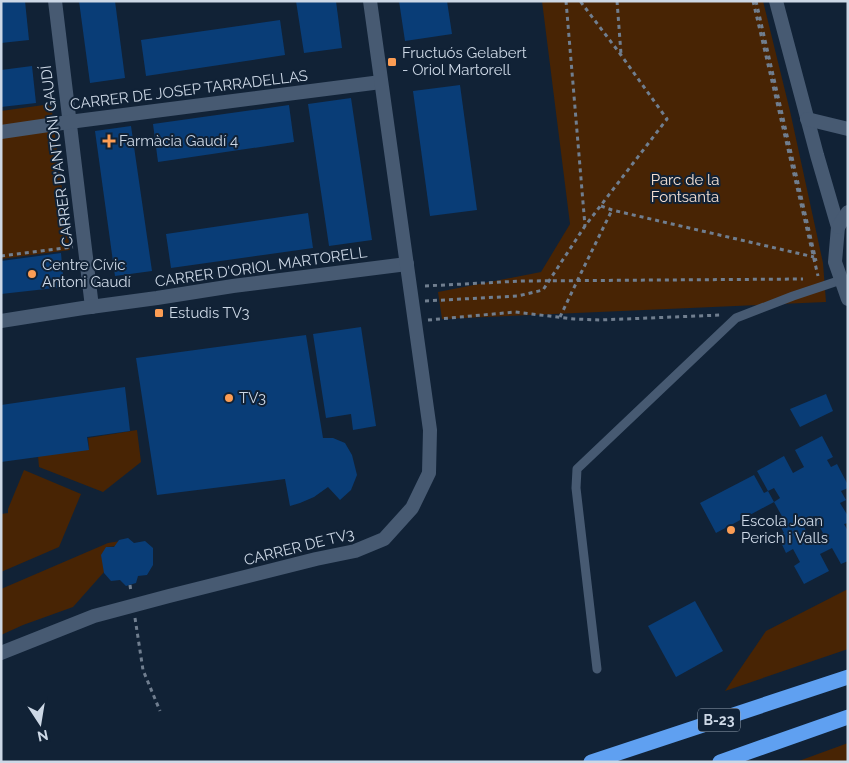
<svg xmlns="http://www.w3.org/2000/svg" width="849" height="763" font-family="Raleway,sans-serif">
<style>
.green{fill:#482404}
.building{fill:#093d77;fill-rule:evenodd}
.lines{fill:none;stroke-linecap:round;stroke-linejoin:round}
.path{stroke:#707e8f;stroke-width:3;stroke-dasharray:4 4;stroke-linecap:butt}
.service{stroke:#475a72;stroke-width:9}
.pedestrian{stroke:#475a72;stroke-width:14}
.minor{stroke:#475a72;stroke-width:14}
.motorway{stroke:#5fa0f1;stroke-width:15}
.poi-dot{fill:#fc9d54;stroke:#112236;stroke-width:2}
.labels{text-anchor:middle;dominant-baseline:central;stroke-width:4;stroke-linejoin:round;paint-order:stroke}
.shield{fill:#112236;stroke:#95a1b1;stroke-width:1}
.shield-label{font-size:14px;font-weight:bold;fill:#cdd8e6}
.poi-label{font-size:15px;fill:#cdd8e6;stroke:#112236;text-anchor:start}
.street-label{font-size:15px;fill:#cdd8e6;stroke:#112236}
.park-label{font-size:15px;fill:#f4e0d3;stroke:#112236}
</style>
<rect width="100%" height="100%" fill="#112236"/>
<g class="green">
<path d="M542,1h221l27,110 33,152 3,39 -384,17 -4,-27 103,-20 29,-48z"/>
<path d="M51,104l19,146 -69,9v-148z"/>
<path d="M137,430l4,32 -38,30 -64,-25 -1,-11 51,-7 -1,-11z"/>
<path d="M24,470l57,24 -22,53 -58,25v-58l7,-1v-4z"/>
<path d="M120,541l-4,5 -9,1 -3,25 -31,35 -50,18 -22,10v-46l107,-46z"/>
<path d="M848,589v60l-123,42 41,-60z"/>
<path d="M848,743v19h-52z"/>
</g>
<g class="building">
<path d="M1,1h24l4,39 -28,3z"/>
<path d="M79,1h36l10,77 -35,5z"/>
<path d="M296,1h40l6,47 -38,5z"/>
<path d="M399,1h48l5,33 -47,7z"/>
<path d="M280,20l5,35 -139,21 -5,-36z"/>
<path d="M32,66l4,37 -35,4v-37z"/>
<path d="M460,85l17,125 -47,6 -17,-125z"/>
<path d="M351,98l21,142 -43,6 -21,-142z"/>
<path d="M289,105l5,37 -136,20 -5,-38z"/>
<path d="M131,126l21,145 -37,5 -20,-145z"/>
<path d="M308,213l5,35 -142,20 -5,-34z"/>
<path d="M61,253l3,34 -63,7v-33z"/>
<path d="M361,327l15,99 -23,4 -2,-16 -25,4 -13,-84z"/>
<path d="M306,335l17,103h10l12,5 7,12 5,20 -6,15 -11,10 -12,-13 -14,10 -14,6 -10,3 -5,-27 -128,16 -21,-137z"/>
<path d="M125,387l5,44 -43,6 2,13 -88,12v-57z"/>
<path d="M826,394l7,17 -33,16 -10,-18z"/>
<path d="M822,436l11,21 -6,3 4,7 6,-3 11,21v3l-7,3 5,9 -6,3 8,13v7l-4,1 4,7v30l-7,3 -9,-16 -12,6 9,17 -25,13 -10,-18 6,-4 -7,-13 -7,4 -8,-17 6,-3 -6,-12 5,-3 -9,-16 -58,31 -16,-30 54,-28 10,18 4,-2 6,11 6,-4 -6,-10 -6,3 -11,-20 27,-15 9,17 11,-6 -9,-17zM814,516l9,17 -12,7 -9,-17z"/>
<path d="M128,538l6,5 11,-2 8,7v17l-6,10 -9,1 -2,7 -10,3 -6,-6 -9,1 -7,-8 -3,-18 5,-8h8l5,-7z"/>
<path d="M695,601l28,50 -47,26 -28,-51z"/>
</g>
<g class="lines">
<g class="path">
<path d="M566,1l19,225"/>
<path d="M617,1l4,53"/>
<path d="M753,1l65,275"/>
<path d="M756,1l60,260"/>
<path d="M601,206l11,4 202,47"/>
<path d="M1,256l72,-9"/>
<path d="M425,286l96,-5 282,-2"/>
<path d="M425,301l93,-5 25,-6 42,-64 82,-107 -46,-64 -41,-54"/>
<path d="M560,317l21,-44 31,-63"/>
<path d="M428,320l87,-8 59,7 26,1 121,-5"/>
<path d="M130,585l1,7"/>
<path d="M135,618l8,52 17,41"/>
</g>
<path class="service" d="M597,669l-21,-181 1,-19 159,-151 57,-22 48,-16"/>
<g class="pedestrian">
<path d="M55,1l37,306"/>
<path d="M1,132l68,-10 312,-40"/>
</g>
<g class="minor">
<path d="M776,1l41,154 21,72 -3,35 13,37"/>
<path d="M807,119l41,10"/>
<path d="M838,227l10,-15"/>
<path d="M1,321l82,-13 74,-10 76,-12 174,-22"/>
<path d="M1,653l93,-37 75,-20 147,-37 39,-8 29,-12 28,-31 17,-35 1,-43 -60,-429"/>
</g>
<g class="motorway">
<path d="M591,762l257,-85"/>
<path d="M720,762l128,-45"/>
</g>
</g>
<g class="poi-dot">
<rect x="387" y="57" width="10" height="10" rx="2.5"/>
<path d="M106.5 133.5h5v5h5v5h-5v5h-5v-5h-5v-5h5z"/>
<circle cx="32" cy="274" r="5"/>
<rect x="154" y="308" width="10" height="10" rx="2.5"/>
<circle cx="229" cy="398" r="5"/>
<circle cx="731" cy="530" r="5"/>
</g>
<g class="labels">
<rect class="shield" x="698" y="708.5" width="42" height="23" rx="4"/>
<g class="shield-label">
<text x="719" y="720">B-23</text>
</g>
<g class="poi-label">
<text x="402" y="53">Fructuós Gelabert<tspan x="402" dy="17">- Oriol Martorell</tspan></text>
<text x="119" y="141">Farmàcia Gaudí 4</text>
<text x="42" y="265">Centre Cívic<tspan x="42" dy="17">Antoni Gaudí</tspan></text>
<text x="169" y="313">Estudis TV3</text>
<text x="239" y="398">TV3</text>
<text x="741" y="521">Escola Joan<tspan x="741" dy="17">Perich i Valls</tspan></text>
</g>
<g class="street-label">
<text transform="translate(189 90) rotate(-7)">CARRER DE JOSEP TARRADELLAS</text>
<text transform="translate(57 156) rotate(-97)">CARRER D'ANTONI GAUDÍ</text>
<text transform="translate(261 267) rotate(-8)">CARRER D'ORIOL MARTORELL</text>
<text transform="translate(299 547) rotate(-14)">CARRER DE TV3</text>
</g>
<g class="park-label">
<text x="685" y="180">Parc de la<tspan x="685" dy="17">Fontsanta</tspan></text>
</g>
</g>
<rect width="849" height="763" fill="none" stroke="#cdd8e6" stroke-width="5"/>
<g transform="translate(40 723) rotate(168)" stroke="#112236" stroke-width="4" paint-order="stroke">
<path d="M0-4L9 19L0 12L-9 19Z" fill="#cdd8e6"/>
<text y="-8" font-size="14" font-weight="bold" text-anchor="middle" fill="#cdd8e6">N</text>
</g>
</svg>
